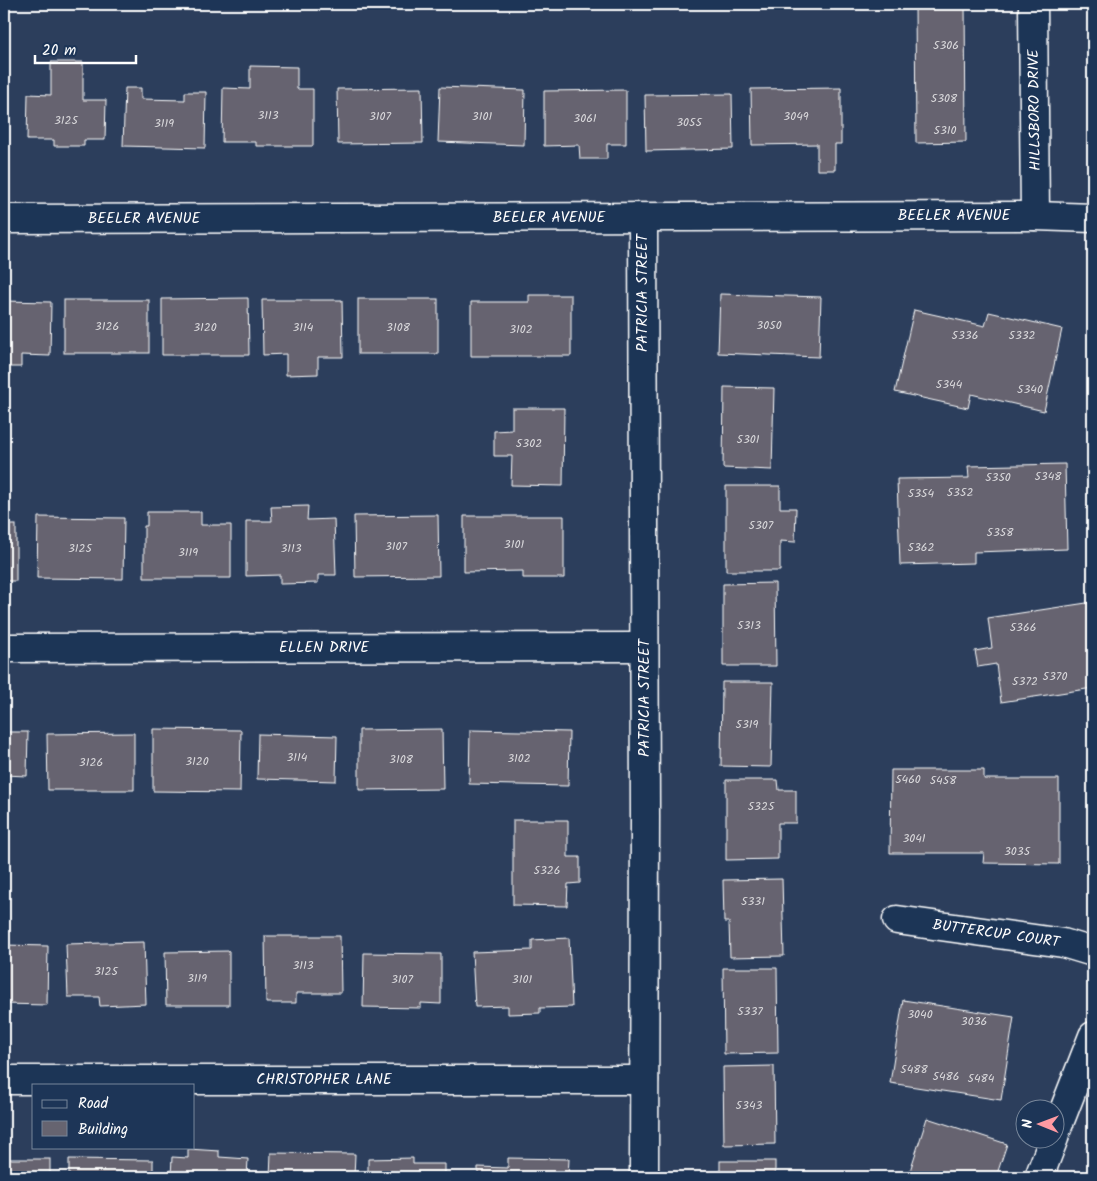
<svg xmlns="http://www.w3.org/2000/svg" width="1097" height="1181" font-family="Kalam,sans-serif">
<style>
.building{fill:#666470;stroke:#fff}
.lines{fill:none;stroke-linecap:round;stroke-linejoin:round}
.minor-casing{stroke:#fff;stroke-width:31}
.minor{stroke:#1d3557;stroke-width:28}
.labels{text-anchor:middle;dominant-baseline:central;stroke-width:4;stroke-linejoin:round;paint-order:stroke}
.number-label{font-size:12px;fill:#d9d8db}
.street-label{font-size:15px;fill:#fff;stroke:#1d3557}
</style>
<rect width="100%" height="100%" fill="#2c3e5c"/>
<filter id="ink" filterUnits="userSpaceOnUse"><feTurbulence type="fractalNoise" baseFrequency=".02" numOctaves="2"/><feDisplacementMap in="SourceGraphic" scale="10" xChannelSelector="R" yChannelSelector="G"/><feConvolveMatrix kernelMatrix="1 2 1 2 8 2 1 2 1" color-interpolation-filters="sRGB"/></filter>
<g filter="url(#ink)">
<g class="building">
<path d="M915,4h50l1,138 -50,1z"/>
<path d="M51,62h32v38h23l-1,40h-21v6h-30v-6h-27l1,-46 23,1z"/>
<path d="M250,66l47,1v22h16v57h-57v-4h-34l1,-54 27,1z"/>
<path d="M440,87l85,3 -1,55 -86,-3z"/>
<path d="M125,88h16v11l44,1v-8h21l-1,56 -82,-2z"/>
<path d="M422,88l1,55 -85,1 -1,-55z"/>
<path d="M841,88v56h-6v26h-18v-26l-65,1 -1,-56z"/>
<path d="M626,90v54h-19v15h-27l-1,-14 -35,1v-55z"/>
<path d="M732,94l1,55 -87,2 -1,-56z"/>
<path d="M720,294l101,3 -2,60 -101,-4z"/>
<path d="M529,295h42v61h-100v-54h58z"/>
<path d="M248,298l1,57h-87v-56z"/>
<rect x="358" y="299" width="80" height="55"/>
<rect x="64" y="300" width="85" height="53"/>
<path d="M262,300h80l1,57h-25v17l-32,1v-21l-23,1z"/>
<path d="M4,301l47,1 -1,54 -29,-1v12h-17z"/>
<path d="M914,310l71,16 4,-14 73,17 -18,82 -73,-17 -3,14 -73,-16z"/>
<path d="M724,387l50,1 -2,82 -49,-2z"/>
<path d="M512,408h52l-1,78 -52,-1 1,-29h-18v-25l18,-1z"/>
<path d="M1065,464l2,85 -93,3v11l-74,2 -3,-86 72,-1 -1,-12z"/>
<path d="M726,486h54v22h16l-1,34 -15,-1v30h-54z"/>
<path d="M308,506l-1,14 27,-1 2,56h-18v8l-38,1v-9l-34,1v-55h26l-1,-14z"/>
<path d="M147,512h54v13h30v53h-87v-52h3z"/>
<path d="M438,515l1,61 -84,1 -1,-61z"/>
<path d="M464,516h100v62h-41v-7l-59,1z"/>
<path d="M38,517l86,1 -1,61 -86,-1z"/>
<rect x="4" y="525" width="12" height="56"/>
<path d="M775,583l1,83h-53v-82z"/>
<path d="M1093,602v86l-92,14 -5,-38 -18,3 -3,-16 17,-3 -4,-30z"/>
<path d="M722,682h51l-2,85 -50,-1z"/>
<path d="M153,729l88,1 -1,62 -87,-1z"/>
<path d="M442,729l1,60 -84,1v-60z"/>
<path d="M470,730l99,2 -1,54 -99,-2z"/>
<path d="M4,732h24l-1,44 -23,-1z"/>
<path d="M134,733v57h-86l-1,-56z"/>
<path d="M258,734l79,2 -1,45 -79,-2z"/>
<path d="M891,770h93v9h75v85l-76,-1 1,-10h-94z"/>
<path d="M726,780h52l1,10h17v33h-18v36l-52,1z"/>
<path d="M513,820h55v37h12v26l-12,1 -1,22 -54,-1z"/>
<path d="M782,879l2,77 -54,1 -1,-35h-5l-1,-42z"/>
<path d="M265,936h75l1,57h-45v10h-30z"/>
<path d="M569,938l3,69 -32,1v5l-32,1v-8l-33,1 -3,-55 60,-2v-10z"/>
<path d="M144,942l2,62 -46,2 -1,-9h-31l-2,-53z"/>
<path d="M4,945l44,1 -1,59 -43,-1z"/>
<path d="M229,951v54h-63l-1,-53z"/>
<path d="M364,953l77,1v50l-20,-1v5l-58,-1z"/>
<path d="M723,968h54l1,85 -54,1z"/>
<path d="M903,1000l111,17 -13,83 -111,-17z"/>
<path d="M774,1066l1,78 -51,1 -1,-78z"/>
<path d="M927,1118l80,26 -11,33h-88z"/>
<path d="M188,1149l31,2v6l29,2 -1,18h-76l1,-20 16,1z"/>
<path d="M271,1153l84,1 -1,23h-84z"/>
<path d="M413,1158v6h32v13h-77v-18z"/>
<path d="M508,1158l61,1 -1,18h-90v-10l30,1z"/>
<rect x="4" y="1159" width="46" height="18"/>
<path d="M69,1159l84,1v17h-84z"/>
<rect x="720" y="1161" width="55" height="16"/>
</g>
<g class="lines">
<g class="minor-casing">
<g id="minor">
<path d="M1033,4l2,212"/>
<path d="M643,218l2,598 -1,361"/>
<path d="M4,219l1031,-3 58,2"/>
<path d="M4,648l640,-1"/>
<path d="M897,920l166,23 30,9"/>
<path d="M4,1080h640"/>
<path d="M1054,1136l39,-100"/>
<path d="M1039,1177l15,-39"/>
</g>
</g>
<use href="#minor" class="minor"/>
</g>
</g>
<g class="labels">
<g class="number-label">
<text x="946" y="45">5306</text>
<text x="944" y="98">5308</text>
<text x="268" y="115">3113</text>
<text x="380" y="116">3107</text>
<text x="482" y="116">3101</text>
<text x="796" y="116">3049</text>
<text x="585" y="118">3061</text>
<text x="66" y="120">3125</text>
<text x="689" y="122">3055</text>
<text x="164" y="123">3119</text>
<text x="945" y="130">5310</text>
<text x="769" y="325">3050</text>
<text x="107" y="326">3126</text>
<text x="205" y="327">3120</text>
<text x="303" y="327">3114</text>
<text x="398" y="327">3108</text>
<text x="521" y="329">3102</text>
<text x="965" y="335">5336</text>
<text x="1022" y="335">5332</text>
<text x="949" y="384">5344</text>
<text x="1030" y="389">5340</text>
<text x="748" y="439">5301</text>
<text x="529" y="443">5302</text>
<text x="1048" y="476">5348</text>
<text x="998" y="477">5350</text>
<text x="960" y="492">5352</text>
<text x="921" y="493">5354</text>
<text x="761" y="525">5307</text>
<text x="1000" y="532">5358</text>
<text x="514" y="544">3101</text>
<text x="396" y="546">3107</text>
<text x="921" y="547">5362</text>
<text x="80" y="548">3125</text>
<text x="291" y="548">3113</text>
<text x="188" y="552">3119</text>
<text x="749" y="625">5313</text>
<text x="1023" y="627">5366</text>
<text x="1055" y="676">5370</text>
<text x="1025" y="681">5372</text>
<text x="747" y="724">5319</text>
<text x="297" y="757">3114</text>
<text x="519" y="758">3102</text>
<text x="401" y="759">3108</text>
<text x="197" y="761">3120</text>
<text x="91" y="762">3126</text>
<text x="908" y="779">5460</text>
<text x="943" y="780">5458</text>
<text x="761" y="806">5325</text>
<text x="914" y="838">3041</text>
<text x="1017" y="851">3035</text>
<text x="547" y="870">5326</text>
<text x="753" y="901">5331</text>
<text x="303" y="965">3113</text>
<text x="106" y="971">3125</text>
<text x="197" y="978">3119</text>
<text x="402" y="979">3107</text>
<text x="522" y="979">3101</text>
<text x="750" y="1011">5337</text>
<text x="920" y="1014">3040</text>
<text x="974" y="1021">3036</text>
<text x="914" y="1069">5488</text>
<text x="946" y="1076">5486</text>
<text x="981" y="1078">5484</text>
<text x="749" y="1105">5343</text>
</g>
<g class="street-label">
<text transform="translate(1035 110) rotate(-91)">HILLSBORO DRIVE</text>
<text x="954" y="216">BEELER AVENUE</text>
<text x="549" y="218">BEELER AVENUE</text>
<text x="144" y="219">BEELER AVENUE</text>
<text transform="translate(643 293) rotate(-90)">PATRICIA STREET</text>
<text x="324" y="648">ELLEN DRIVE</text>
<text transform="translate(645 698) rotate(-90)">PATRICIA STREET</text>
<text transform="translate(996 934) rotate(8)">BUTTERCUP COURT</text>
<text x="324" y="1080">CHRISTOPHER LANE</text>
</g>
</g>
<rect width="1097" height="1181" fill="none" stroke="#1d3557" stroke-width="20"/>
<rect x="10" y="10" width="1077" height="1161" fill="none" stroke="#fff" stroke-width="2" filter="url(#ink)"/>
<rect x="32" y="1084" width="162" height="65" fill="#1d3557" stroke="#77869a"/>
<rect x="42" y="1100" width="25" height="8" fill="#1d3557" stroke="#77869a"/>
<text x="78" y="1108" font-size="15" fill="#ffffff">Road</text>
<rect x="42" y="1121" width="25" height="15" fill="#666470" stroke="#77869a"/>
<text x="78" y="1134" font-size="15" fill="#ffffff">Building</text>
<g transform="translate(1040 1124) rotate(271)"><circle r="24" fill="#1d3557" stroke="#77869a"/>
<path d="M0-4L9 19L0 12L-9 19Z" fill="#ff9aa2"/>
<text y="-8" font-size="14" font-weight="bold" text-anchor="middle" fill="#ffffff">N</text>
</g>
<path d="M35 55v8h101v-8" fill="none" stroke="#ffffff" stroke-width="2.5"/>
<text x="42" y="55" font-size="15" fill="#ffffff" stroke="#1d3557" stroke-width="4" paint-order="stroke">20 m</text>
</svg>
